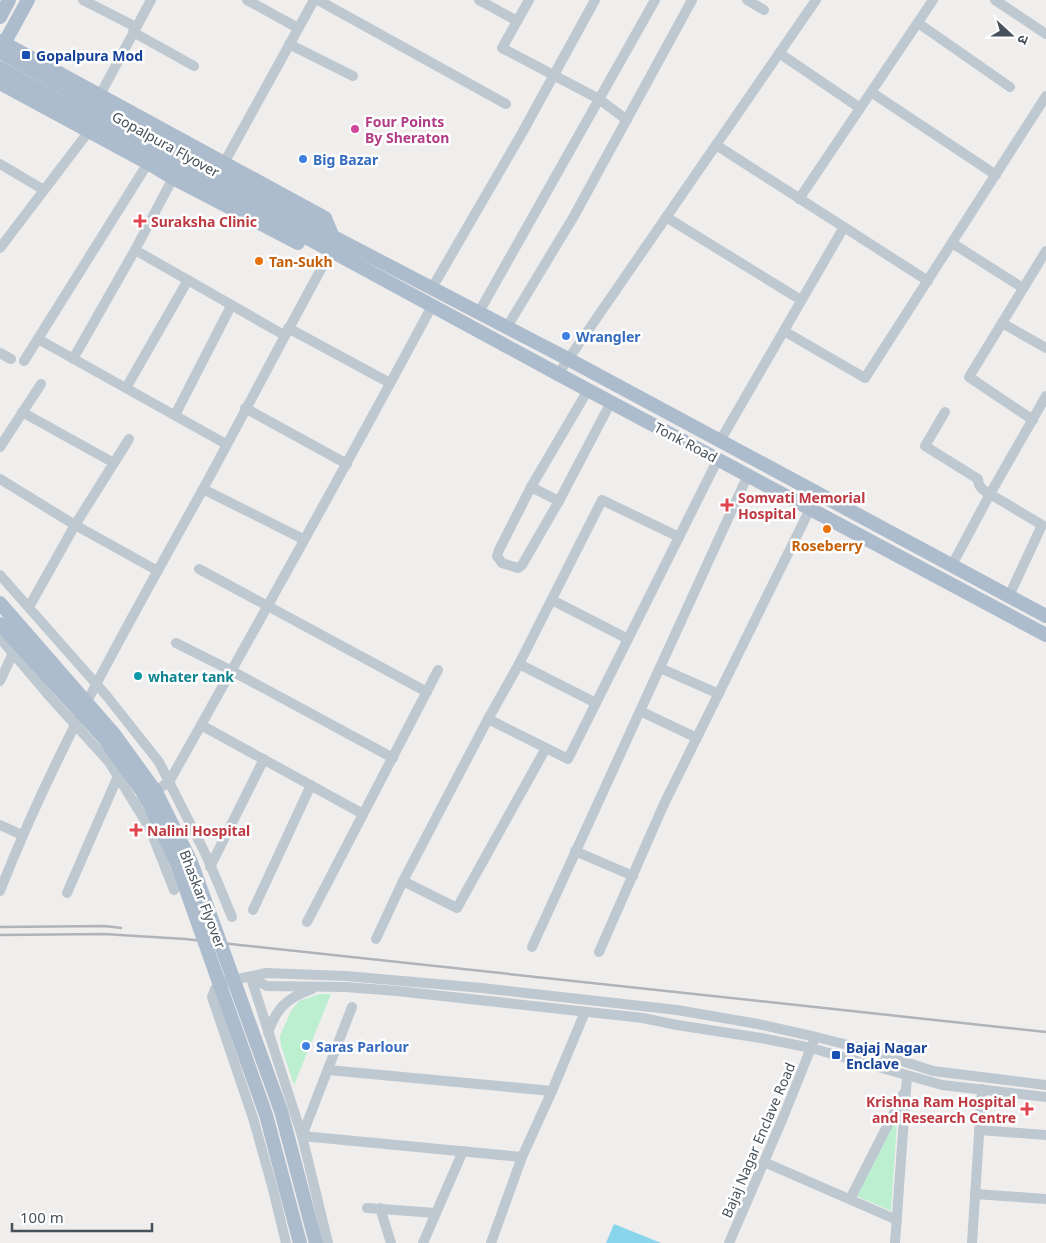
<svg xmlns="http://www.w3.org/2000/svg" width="1046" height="1243" font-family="'Noto Sans','Noto Sans Devanagari',sans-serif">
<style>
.green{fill:#bbefd0}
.water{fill:#88d5ec}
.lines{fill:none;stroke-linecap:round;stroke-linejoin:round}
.minor{stroke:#bec8d0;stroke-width:10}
.major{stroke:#adbccd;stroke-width:14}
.rail{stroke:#b0b3b8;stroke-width:2.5}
.major-bridge{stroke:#adbccd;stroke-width:14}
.transit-dot{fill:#1a4fb4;stroke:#fff;stroke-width:2}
.hotel-dot{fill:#d1479c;stroke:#fff;stroke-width:2}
.shop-dot{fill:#3f7fe0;stroke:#fff;stroke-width:2}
.health-dot{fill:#e0444e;stroke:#fff;stroke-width:2}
.food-dot{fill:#e8710a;stroke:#fff;stroke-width:2}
.culture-dot{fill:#0f9aa8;stroke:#fff;stroke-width:2}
.labels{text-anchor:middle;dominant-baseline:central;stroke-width:5;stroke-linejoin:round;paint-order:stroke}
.transit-label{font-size:14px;font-weight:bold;fill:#164399;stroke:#fff;text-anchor:start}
.hotel-label{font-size:14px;font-weight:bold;fill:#b23c85;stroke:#fff;text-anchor:start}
.street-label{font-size:14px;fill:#46515b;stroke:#fff}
.shop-label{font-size:14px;font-weight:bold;fill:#366cbe;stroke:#fff;text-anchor:start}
.health-label{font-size:14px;font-weight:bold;fill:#be3a42;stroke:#fff;text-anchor:start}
.food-label{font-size:14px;font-weight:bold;fill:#c56008;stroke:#fff;text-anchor:start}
.culture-label{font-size:14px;font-weight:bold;fill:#0d838f;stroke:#fff;text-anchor:start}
</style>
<rect width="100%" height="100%" fill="#f0eded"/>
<g class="green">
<path d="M320,994h11l-37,91 -13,-39 -1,-10 11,-25 8,-10z"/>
<path d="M898,1108l-7,103 -34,-15z"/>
</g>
<path class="water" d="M614,1224l47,19h-55z"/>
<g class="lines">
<g class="minor">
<path d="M83,0l53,27"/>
<path d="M247,0l51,28"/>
<path d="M318,0l188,104"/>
<path d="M479,0l38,21"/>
<path d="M529,0l-27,48 97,51 28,21"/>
<path d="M747,0l17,10"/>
<path d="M995,0l51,34"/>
<path d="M918,23l92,64"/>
<path d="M133,32l61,34"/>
<path d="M289,44l64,32"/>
<path d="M779,53l81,55"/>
<path d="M871,92l125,83"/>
<path d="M100,95l51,-95"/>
<path d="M716,145l212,136"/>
<path d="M224,163l90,-163"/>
<path d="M0,164l44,26"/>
<path d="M799,199l134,-199"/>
<path d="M666,217l135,83"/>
<path d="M952,243l71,45"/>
<path d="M0,248l89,-117"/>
<path d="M135,250l149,85"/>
<path d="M432,288l90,-155 73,-133"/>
<path d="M479,312l176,-312"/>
<path d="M1002,323l44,25"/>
<path d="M507,327l67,-111 118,-216"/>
<path d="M288,328l102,55"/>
<path d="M784,331l81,47 181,-282"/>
<path d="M38,339l188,105"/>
<path d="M0,353l11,6"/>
<path d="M73,359l62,-109 38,-72"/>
<path d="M24,361l124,-198"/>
<path d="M558,374l258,-374"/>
<path d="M126,388l62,-108"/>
<path d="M588,390l-57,97 -32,63 -2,6 5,7 16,5 4,-3 37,-64 52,-99"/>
<path d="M245,408l102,56"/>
<path d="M22,412l92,51"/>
<path d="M945,412l-20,34 53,33c0,8 5,11 12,15l56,-98"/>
<path d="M175,415l56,-109"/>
<path d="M1033,420l-64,-43 77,-126"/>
<path d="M720,441l124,-214"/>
<path d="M0,447l41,-63"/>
<path d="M0,479l75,46 83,46"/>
<path d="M531,487l28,14"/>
<path d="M203,489l100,50"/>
<path d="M952,565l38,-71 52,31 -33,71"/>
<path d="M199,569l228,123"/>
<path d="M0,575l106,120 53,67 48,95 25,60"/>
<path d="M552,600l76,39"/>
<path d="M29,607l46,-82 54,-86"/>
<path d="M0,638l51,60 58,64 41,67 24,61"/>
<path d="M176,643l56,28 161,87"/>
<path d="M519,664l77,39 122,-244"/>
<path d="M660,668l59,26"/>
<path d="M0,681l13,-28"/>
<path d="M640,711l57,27"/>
<path d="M488,719l80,40 28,-56"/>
<path d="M201,725l162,89"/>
<path d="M135,804l34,-22c89,-158 177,-316 263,-476"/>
<path d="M0,825l22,10"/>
<path d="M575,851l58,25"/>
<path d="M210,867l54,-108"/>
<path d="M403,881l54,27 89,-160"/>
<path d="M0,891c53,-136 126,-263 197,-391 45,-82 88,-166 134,-249"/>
<path d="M67,893l51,-117"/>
<path d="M253,910l58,-125"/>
<path d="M307,922l131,-252"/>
<path d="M376,939l27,-58 85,-162 31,-55 83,-164 77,37"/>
<path d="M532,947l216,-472"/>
<path d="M599,952l65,-148 146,-295"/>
<path d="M251,978l16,8 79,1 51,4 246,27 34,7 84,13 50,10 131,37 104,12"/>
<path d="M251,978l51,158 26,107"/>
<path d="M352,1007l-50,129 220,21"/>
<path d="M268,1033c9,-26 19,-35 44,-44"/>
<path d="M328,1070l224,21"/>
<path d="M979,1130l67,5"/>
<path d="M764,1162l133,58"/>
<path d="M975,1194l71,5"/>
<path d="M850,1199l54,-106"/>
<path d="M367,1208l69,5"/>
<path d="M380,1208l11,35"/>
<path d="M286,1243l-13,-54 -20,-71 -41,-121 3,-8 9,-7 42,-9 80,3 136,12 195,22 81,14 58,13 52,13 65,21 113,14"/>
<path d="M423,1243l40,-92"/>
<path d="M491,1243l31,-86 30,-66 33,-79"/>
<path d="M729,1243l53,-123 31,-77"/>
<path d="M895,1243l12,-167"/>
<path d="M972,1243l10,-154"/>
</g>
<g class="major">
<path d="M0,17l9,-17"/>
<path d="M0,41l325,177 7,17"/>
<path d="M0,51l28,-51"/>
<path d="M0,83l148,80 25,15 125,65"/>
<path d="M297,218l271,141 478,257"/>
<path d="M289,228l269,146 488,261"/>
</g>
<g class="rail">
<path d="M0,927l105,-1 16,2"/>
<path d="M0,935l104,-1 81,5 861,93"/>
</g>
<g class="major-bridge">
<path d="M0,52l297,166"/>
<path d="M0,68l289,160"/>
<path d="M0,603l114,131 42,58 35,70 90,249 35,132"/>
<path d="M0,624l104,114 42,59 31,67 89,251 34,128"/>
</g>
</g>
<g class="transit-dot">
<rect x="21" y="50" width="10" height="10" rx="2.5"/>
<rect x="831" y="1050" width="10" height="10" rx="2.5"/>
</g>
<circle class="hotel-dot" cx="355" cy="129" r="5"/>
<g class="shop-dot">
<circle cx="303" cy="159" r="5"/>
<circle cx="566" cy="336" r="5"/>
<circle cx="306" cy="1046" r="5"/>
</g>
<g class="health-dot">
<path d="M137.5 213.5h5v5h5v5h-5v5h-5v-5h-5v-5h5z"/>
<path d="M724.5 497.5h5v5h5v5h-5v5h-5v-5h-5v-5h5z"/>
<path d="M133.5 822.5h5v5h5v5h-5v5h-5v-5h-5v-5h5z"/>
<path d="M1024.5 1101.5h5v5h5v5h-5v5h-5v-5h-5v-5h5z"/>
</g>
<g class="food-dot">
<circle cx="259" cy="261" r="5"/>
<circle cx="827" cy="529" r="5"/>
</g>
<circle class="culture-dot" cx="138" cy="676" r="5"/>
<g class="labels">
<g class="transit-label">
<text x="36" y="55">Gopalpura Mod</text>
<text x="846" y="1047">Bajaj Nagar<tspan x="846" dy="16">Enclave</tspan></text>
</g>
<g class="hotel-label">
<text x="365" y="121">Four Points<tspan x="365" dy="16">By Sheraton</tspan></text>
</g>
<g class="street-label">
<text transform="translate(166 144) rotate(29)">Gopalpura Flyover</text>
<text transform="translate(686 442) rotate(28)">Tonk Road</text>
<text transform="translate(203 899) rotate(69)">Bhaskar Flyover</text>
<text transform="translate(758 1140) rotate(-67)">Bajaj Nagar Enclave Road</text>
</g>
<g class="shop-label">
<text x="313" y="159">Big Bazar</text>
<text x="576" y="336">Wrangler</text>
<text x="316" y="1046">Saras Parlour</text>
</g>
<g class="health-label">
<text x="151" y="221">Suraksha Clinic</text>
<text x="738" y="497">Somvati Memorial<tspan x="738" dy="16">Hospital</tspan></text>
<text x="147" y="830">Nalini Hospital</text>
<text x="1016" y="1101" text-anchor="end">Krishna Ram Hospital<tspan x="1016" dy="16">and Research Centre</tspan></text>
</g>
<g class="food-label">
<text x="269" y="261">Tan-Sukh</text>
<text x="827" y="545" text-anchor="middle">Roseberry</text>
</g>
<g class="culture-label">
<text x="148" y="676">whater tank</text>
</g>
</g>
<g transform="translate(1011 35) rotate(111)" stroke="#ffffff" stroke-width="4" paint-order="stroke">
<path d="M0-4L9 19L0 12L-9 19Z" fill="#46515b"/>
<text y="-8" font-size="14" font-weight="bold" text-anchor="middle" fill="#46515b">उ</text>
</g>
<path d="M12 1223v8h140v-8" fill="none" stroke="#46515b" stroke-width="2.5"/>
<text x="20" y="1223" font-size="15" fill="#46515b" stroke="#ffffff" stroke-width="4" paint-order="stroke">100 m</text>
</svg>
